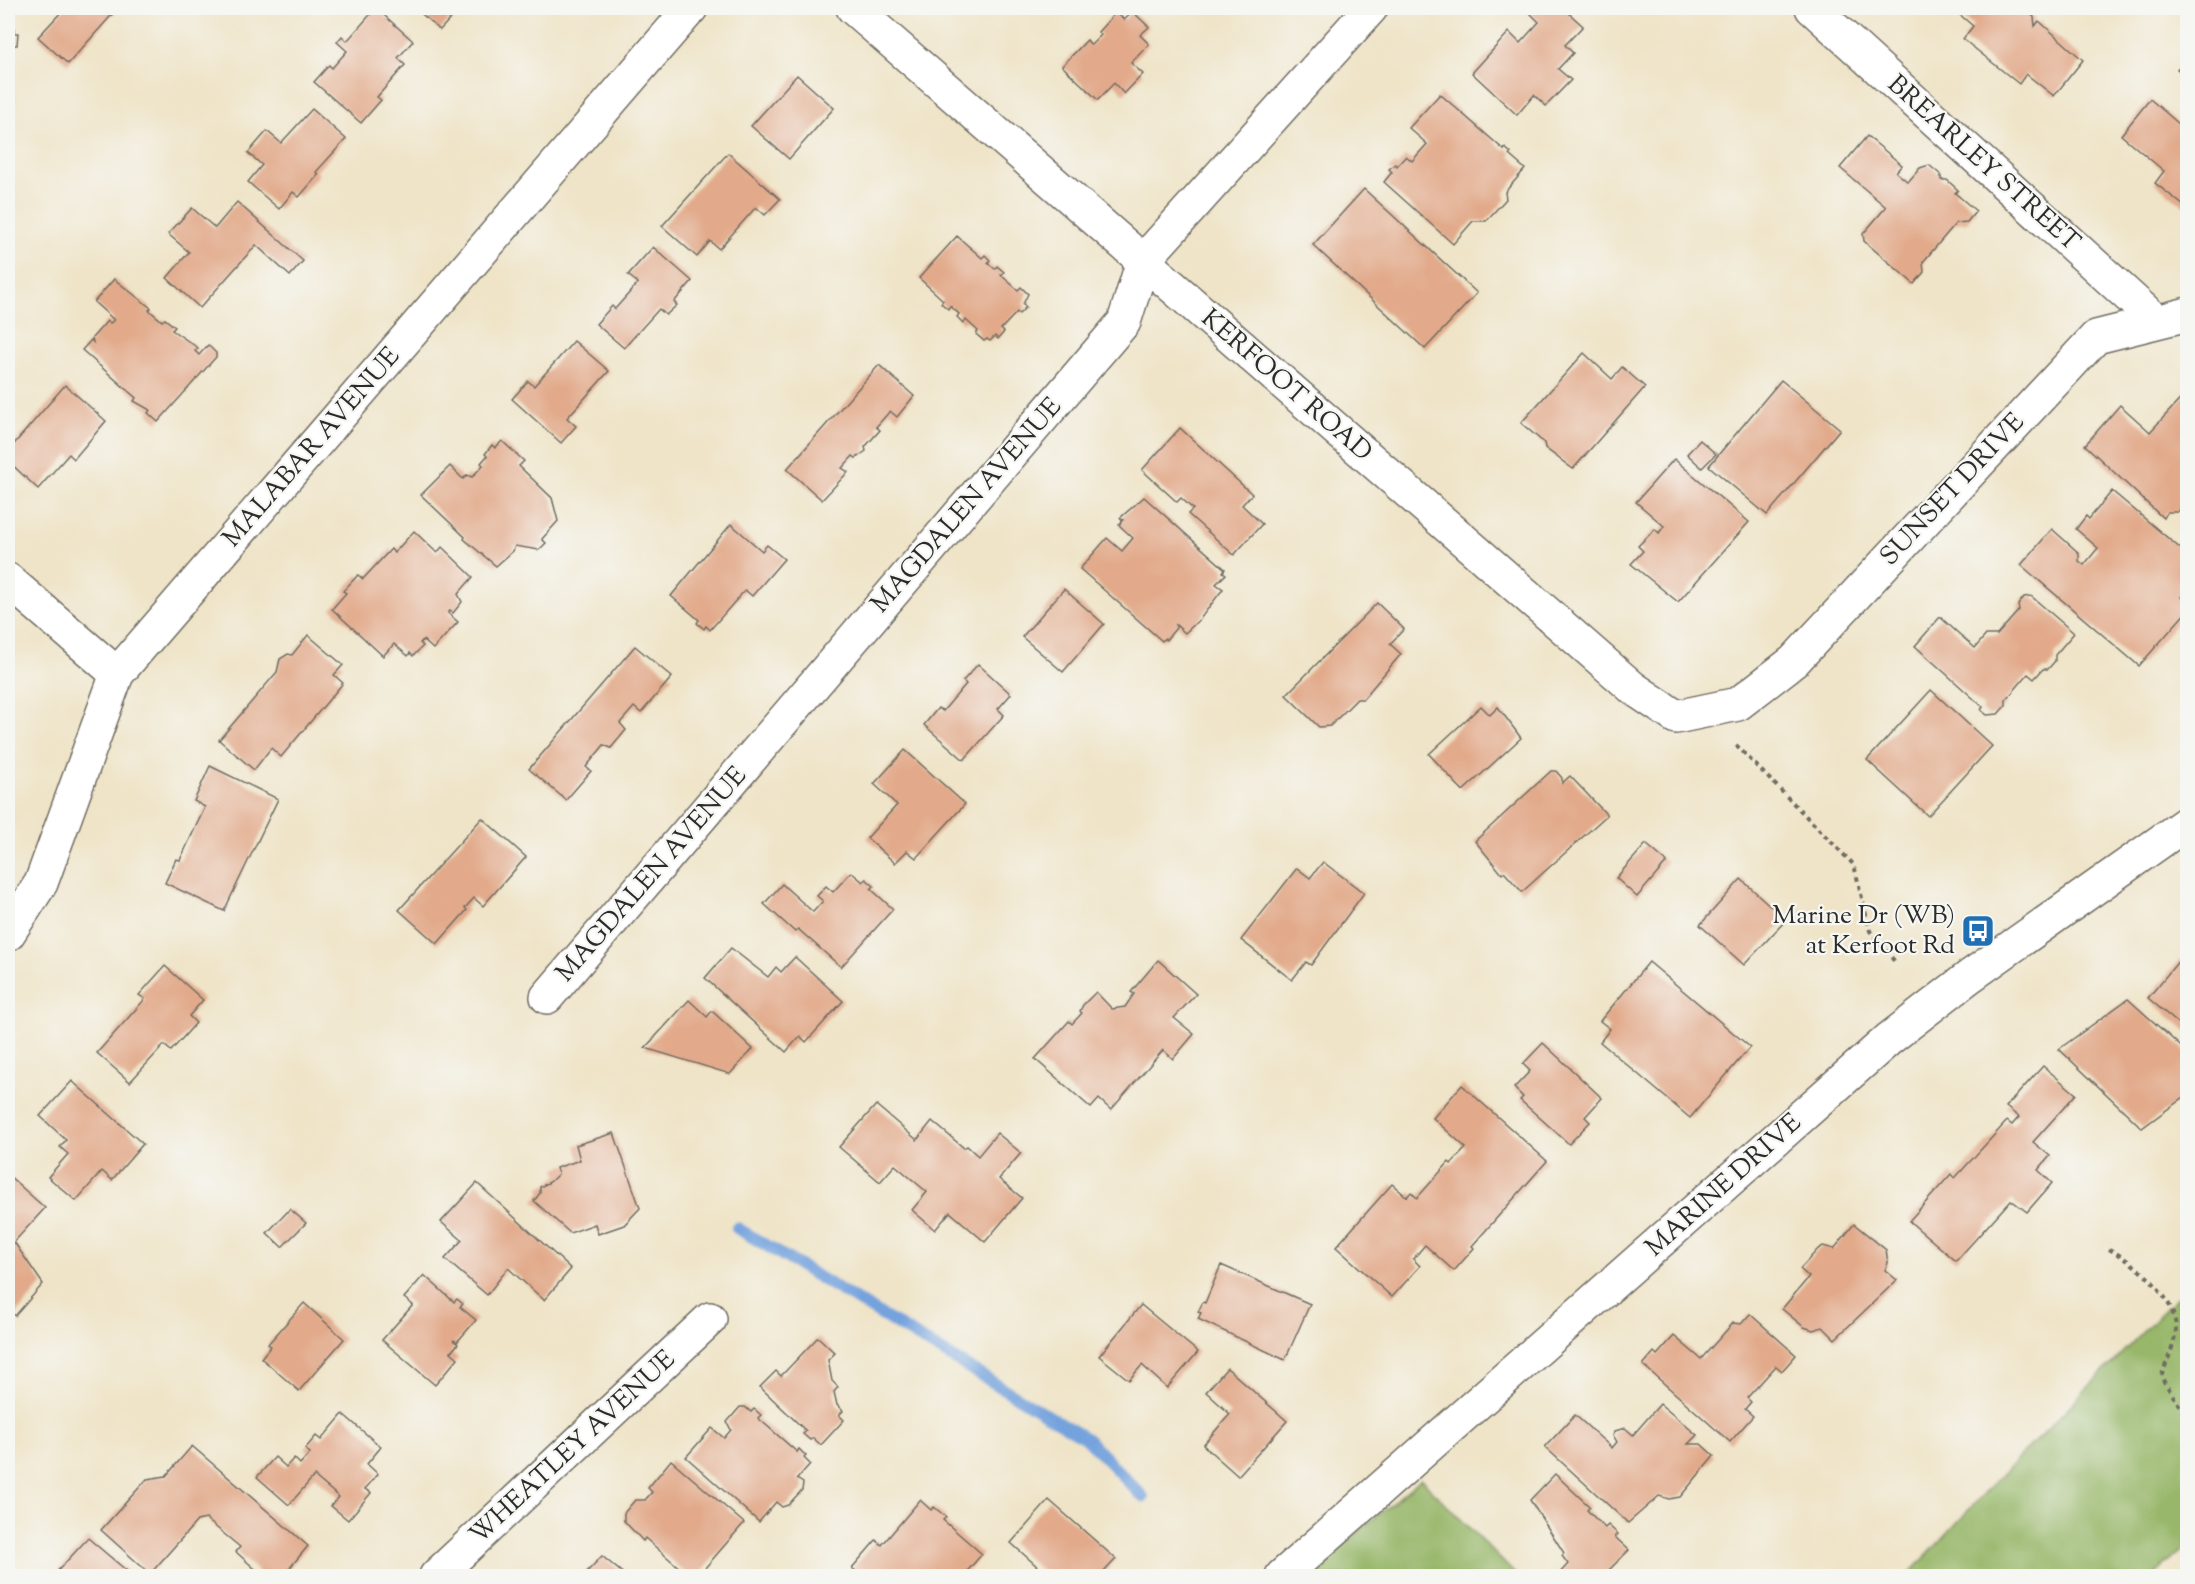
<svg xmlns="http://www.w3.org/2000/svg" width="2195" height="1584" font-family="'Sorts Mill Goudy',serif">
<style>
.forest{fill:#98b76a;stroke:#62714a;stroke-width:1.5}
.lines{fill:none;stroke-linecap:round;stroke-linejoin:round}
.stream{stroke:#73a2dd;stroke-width:12}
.building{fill:#e2aa8b}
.minor-casing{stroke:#706c62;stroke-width:36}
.tertiary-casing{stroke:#706c62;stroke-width:36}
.path{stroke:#706c62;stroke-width:4;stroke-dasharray:4.5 4.5;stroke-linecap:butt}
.minor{stroke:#fff;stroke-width:33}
.tertiary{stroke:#fff;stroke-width:33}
.labels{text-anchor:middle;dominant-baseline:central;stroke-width:4.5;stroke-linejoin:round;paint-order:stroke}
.street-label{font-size:26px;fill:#2b2b2b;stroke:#f6f6f2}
.poi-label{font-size:26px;fill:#2b2b2b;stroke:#f6f6f2;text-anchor:end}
</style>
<rect width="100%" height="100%" fill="#f6f6f2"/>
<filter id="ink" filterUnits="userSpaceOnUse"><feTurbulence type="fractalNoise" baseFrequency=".0167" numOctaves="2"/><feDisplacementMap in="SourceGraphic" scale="12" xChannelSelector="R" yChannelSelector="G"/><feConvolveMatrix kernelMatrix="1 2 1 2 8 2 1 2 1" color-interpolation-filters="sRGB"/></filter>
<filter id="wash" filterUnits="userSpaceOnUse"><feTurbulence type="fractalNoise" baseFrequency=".008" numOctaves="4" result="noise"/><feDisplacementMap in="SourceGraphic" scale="24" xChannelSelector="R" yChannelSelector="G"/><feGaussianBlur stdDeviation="1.35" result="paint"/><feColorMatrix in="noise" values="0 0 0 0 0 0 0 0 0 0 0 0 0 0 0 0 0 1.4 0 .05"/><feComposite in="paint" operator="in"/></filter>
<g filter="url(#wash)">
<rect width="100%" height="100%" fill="#efe4c8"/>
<g class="forest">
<path d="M2187,1287v260l-34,29h-245l81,-88z"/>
<path d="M1421,1479l96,97h-211z"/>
</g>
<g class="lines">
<path class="stream" d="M737,1228l350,211 56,58"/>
</g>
<g id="blocks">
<g class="building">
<path d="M65,8h53l-50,56 -30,-27z"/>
<path d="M376,8l37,33 -15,17 7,7 -28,32 4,3 -20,23 -47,-41 15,-17 3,3 15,-17 -10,-9 5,-6 5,5z"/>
<path d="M415,8h45l-20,22z"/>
<path d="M1537,8h26l20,18 -18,19 8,8 -15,16 13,11 -25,26 -12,-11 -17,20 -45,-42 37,-41 11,11 19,-21 -8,-8z"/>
<path d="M1964,8h58l12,9 1,9 4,-5 44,39 -29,36 -28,-22 -7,10 -56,-45 10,-13 -14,-12z"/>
<path d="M1132,11l17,16 -9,8 9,9 -18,19 12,11 -19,20 -10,-11 -16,17 -36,-34 25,-26 4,5 10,-10 -3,-3 18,-20 8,8z"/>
<path d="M8,25l6,1v7h4l-1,12h-4l-1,30h-4z"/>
<path d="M2188,57v21l-11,-9z"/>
<path d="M797,75l37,33 -45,51 -38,-33z"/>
<path d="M1440,94l64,56 1,-2 6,5 -2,2 16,14 -20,23 1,7 -20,22h-13l-20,23 -69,-62 8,-10 -3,-3 6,-5 2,2 9,-10 6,5 15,-17 -18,-16z"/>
<path d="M2150,99l29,25 9,-11v96l-33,-26 9,-12 -43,-36z"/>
<path d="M312,109l34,30 -30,33 3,2 -20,23 -6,-5 -14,17 -31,-27 14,-17 -14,-12 19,-22 14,12z"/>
<path d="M1867,136l35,29 -6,7 12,10 12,-14 9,-3 12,10v5h6l11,10 -3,3 21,18 -9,11 -11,1 -33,39 1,10 -10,12 -50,-43 -1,-7 23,-27 -46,-39z"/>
<path d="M728,153l52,46 -15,16 -9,-8 -37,42 -9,-8 -13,16 -35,-31z"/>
<path d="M1364,189l113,104 -52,56 -112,-104z"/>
<path d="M237,202l66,59 -13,15 -34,-31 -56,63 -33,-30 22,-26 -21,-18 24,-26 23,20z"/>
<path d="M957,236l25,22 3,-3 5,5 -2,3 7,6 2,-3 7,6 -3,3 17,15 3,-3 7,7 -5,10 3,3 -7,7 -2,-2 -16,17 3,3 -6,7 -3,-3 -5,5 -3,-2 -3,2 -8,-7 2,-3 -12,-11 -3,3 -6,-6 2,-3 -9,-8 -2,3 -7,-6 2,-3 -24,-22z"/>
<path d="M653,247l39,34 -18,21 3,3 -11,10 -7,-6 -35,39 -28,-24 16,-18 3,3 23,-26 -10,-8z"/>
<path d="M114,279l37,29 -2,2 13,11 3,-2 10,8 -3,3 26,18 -3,3 4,4 9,-10 8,8v4l-58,65 -10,-9 2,-3 -16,-9 2,-3 -54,-48 9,-10 2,2 -1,-4 15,-17 3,2 4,-3 -20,-18z"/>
<path d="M574,341l35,30 -42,47 9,8 -15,17 -49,-44 16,-18 6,5z"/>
<path d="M1584,353l28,26 10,-12 23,20 -72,82 -28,-21 -1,-5 -23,-20z"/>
<path d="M879,365l35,31 -17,21 -7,-6 -14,16 4,3 -15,17 1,4 -10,7 -3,-2 -11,12 6,4 -26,28 -35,-31z"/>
<path d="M1781,380l59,49 -73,86 -58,-49z"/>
<path d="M65,385l41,36 -32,38 -5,-5 -31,35 -30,-28v-10z"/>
<path d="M2188,391v111l-11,10h-10l-4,6 -78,-73 35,-40 30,27z"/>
<path d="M1180,428l72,66 -10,11 20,19 -28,31 -46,-41 5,-5 -12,-11 -4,4 -35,-32z"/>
<path d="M1700,440l16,14 -14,14 -15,-14z"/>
<path d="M502,441l22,20 -5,5 33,32 6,23 -16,18 4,4 -7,7 -24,-4 -2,5 -17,15 -32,-27 1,-2 -44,-42 29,-29 13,13 4,-4 5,2 11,-12 -2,-2 6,-7 -2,-2 7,-9 3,3z"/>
<path d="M1674,459l75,63 -71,80 -47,-38 12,-13 -5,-5 17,-17 4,4 5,-7 -28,-24z"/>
<path d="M2112,491l76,64v34l-7,8 7,6v7l-49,56 -118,-101 31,-36 27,24v8l5,4 14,-17 -22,-19 10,-13 3,3z"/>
<path d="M1144,497l81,72 -2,3 3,2 -10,10 7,5 -23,30 -15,14 -9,-8v3l-10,12 -1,-2 -3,3 -82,-72 27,-31 15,13 11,-13 -14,-13 4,-5 -3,-2z"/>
<path d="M731,524l31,27 5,-6 17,14 -32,37 -7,-6 -35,40 -4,-4 -2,3 -7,-6 2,-3 -28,-24z"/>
<path d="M414,531l23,22 5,-6 31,30 -15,17 4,8 -9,11 -3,-2 -2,2 10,9 -25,27 -10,-9 -3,3 3,3 -10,10 -3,-3 -2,3 -14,-12 -11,12 -51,-47 14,-16 -3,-2 15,-16 5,4 28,-30 3,4z"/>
<path d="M1064,589l40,35 -41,48 -41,-35z"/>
<path d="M2031,596l43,37 -19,22v6l-7,8h-5l-9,10 -6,-5 -22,26v5l-8,9 -11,1 -6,-5 2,-3 -68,-61 25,-29 35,31 11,-13h11l22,-25 -1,-5 6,-8z"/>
<path d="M1377,603l27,26 -14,15 11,10 -38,45h-6l-27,27 -11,1 -33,-32z"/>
<path d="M308,635l35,30 -9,10 9,8 -62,74 -10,-9 -17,22 -35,-30 58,-68 3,-13 8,-5 4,1z"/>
<path d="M635,646l37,31 -31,36 -7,-6 -14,16 6,7 -15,18 -7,-3 -18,22 5,4 -25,29 -37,-31z"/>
<path d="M978,664l33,30 -13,15 6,6 -40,45 -40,-35 14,-17 5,3 23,-27 -3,-3z"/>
<path d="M1931,690l61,56 -64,70 -61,-56z"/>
<path d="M1481,706l9,9 8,-8 23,31 -58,53 -34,-37z"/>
<path d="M905,750l60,54 -49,54 -9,-7 -12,12 -28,-25 30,-33 -23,-21z"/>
<path d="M210,766l68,33 -54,112 -59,-28 11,-24 4,1 25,-53 -11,-6z"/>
<path d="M1551,771h5l6,7v5l8,-7 37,39 -85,77 -18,-20 -2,2 -27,-33z"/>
<path d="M482,818l44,39 -43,49 -9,-8 -9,10 2,2 -30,34 -38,-34z"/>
<path d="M1646,844l21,18 -30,35 -21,-19z"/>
<path d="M1323,862l41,31 -53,72 -5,-3 -14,18 -51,-40 56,-72 13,10z"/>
<path d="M851,872l12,10 3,-3 8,7 -3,3 22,20 -52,58 -43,-38 -3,3 -31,-28 18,-20 31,28 10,-11 -6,-5 9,-10 7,6z"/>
<path d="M1741,879l45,41 -42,45 -44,-40z"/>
<path d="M731,948l37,29 8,-10 5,5 14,-15 48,44 -37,41 -6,-6 -14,16 -81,-74z"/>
<path d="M2180,959l8,7v66l-40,-34z"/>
<path d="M1158,960l38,34 -22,24 20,16 -21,25 -10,-9 -52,60 -12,-11 -8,9 -56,-49 34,-38 3,3 10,-11 -2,-2 3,-6 13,-13 16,17 13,-2 9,-13 -3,-2z"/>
<path d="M1649,962l101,85 -60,71 -90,-76 10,-13 -10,-8z"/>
<path d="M165,966l38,34 -14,16 7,7 -25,28 -7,-6 -34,37 -33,-29 48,-54 -6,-4z"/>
<path d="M2128,999l60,54v41l-46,34 -83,-79z"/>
<path d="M689,1000l18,17 5,-6 41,38 -23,25 -85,-26z"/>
<path d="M1543,1043l59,55 -17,19 5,5 -21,22 -49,-44 3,-3 -9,-9 16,-17 -7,-7z"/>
<path d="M2043,1066l33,28 -43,48 17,14 -12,14 14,13 -25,29 -16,-12 -55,61 -47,-40 42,-47 4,4 52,-57 5,4 7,-8 -13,-10z"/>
<path d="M72,1081l71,63 -31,36 -10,-9 -26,30 -28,-24 20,-23 -8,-7 6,-7 -26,-24z"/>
<path d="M1462,1085l85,76 -75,85 2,2 -20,23 -29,-26 -12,14 7,7 -28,31 -56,-50 56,-63 15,13 4,-5 6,6 32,-36 2,2 15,-16 -33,-30z"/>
<path d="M876,1105l41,35 15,-19 32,27 3,-2 11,10 19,-23 24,20 -22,26 23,19 -37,44 -35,-30 -15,18 -23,-20 15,-18 -32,-27 -15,17 -41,-35z"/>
<path d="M614,1133l26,75 -16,17 -26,9 -3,-10 -25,9 -36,-32 6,-8v-6l10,-5 8,-8 -2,-6 24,-8 -4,-15z"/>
<path d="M8,1175l37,33 -31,34 29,42 -28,32 -7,-7z"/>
<path d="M477,1183l94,86 -27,31 -36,-32 -21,27 -42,-36 17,-19 -21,-18z"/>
<path d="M290,1209l16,14 -24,24 -15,-14z"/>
<path d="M1854,1224l32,26 2,13 -3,7 12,10 -62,59 -12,-12 -10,3 -9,-3 -22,-18 27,-32 -9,-8 18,-20 5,-3 11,3z"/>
<path d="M1221,1265l89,39 -25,56 -87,-41 3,-6 -3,-1 5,-10 2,1z"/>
<path d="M424,1275l30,27 3,-3 6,5 -3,3 16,13 -19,22 -4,-2 5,4 -7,8 7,6 -23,27 -53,-45 31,-35 -9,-7z"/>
<path d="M304,1303l40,36 -45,52 -38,-33 10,-12 -3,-2z"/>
<path d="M1141,1305l57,47 -31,36 -25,-23 -13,15 -30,-24z"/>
<path d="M1750,1314l46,41 -14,16 -6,-5 -29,32 4,4 -6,7 8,7 -23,26 -87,-77 11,-13 3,3 17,-19 27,23 32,-36 8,1z"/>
<path d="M818,1337l17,16 -7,7 4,21 6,6 -4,5 3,13 6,6 -4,4 5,5 -23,25 -8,-7 -3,2 -7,-6 3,-3 -46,-44 16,-16 5,5z"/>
<path d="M1227,1368l60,53 -49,55 -35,-31 27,-31 -24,-22z"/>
<path d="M1660,1404l37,31 -9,9h13l13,12 -34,41 -11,2 -10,-3 -31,27 -83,-76 30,-32 37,33 5,-6 -4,-7 2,-4 10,-3 8,7z"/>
<path d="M740,1407h5l6,5 3,-3 7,6 -3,3 39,34 2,-3 7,7 -2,2 6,6 -13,15 6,4 -1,7 -14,15 -6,2 -6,-5 -17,20 -73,-65 26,-29 12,10 7,-8 -4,-8z"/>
<path d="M343,1414l38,33 -14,17 11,10 -13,15 6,4 -23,27 -17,-14 8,-9 -25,-21 -25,29 -32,-28 18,-20 11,10 8,-9 6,6 10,-11 -5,-4 11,-13 5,4z"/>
<path d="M192,1446l116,100 -25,30h-20l-27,-24 4,-5 -34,-28 -9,2 -47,53 -49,-44 46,-51 19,-3z"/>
<path d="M671,1460l73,63 -46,53h-9l-44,-38 -2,3 -19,-20v-8l11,-13h10l7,-8 -4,-4z"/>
<path d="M1555,1474l35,33 -3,3 18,18 3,-3 10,9 -3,3 14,13 -26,26h-46l11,-12 -6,-8 2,-3 -34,-53z"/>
<path d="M920,1500l11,10 3,-3 12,10 -3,3 39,34 -19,22h-108l3,-3 -6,-5 24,-28 6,5z"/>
<path d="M1049,1500l67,59 -16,17h-52l-37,-33z"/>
<path d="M88,1538l20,17 25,21h-80z"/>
<path d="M602,1556l24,20h-43z"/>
</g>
</g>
</g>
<g filter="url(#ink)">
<use href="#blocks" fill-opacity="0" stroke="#706c62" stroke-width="1.5"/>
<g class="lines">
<g class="minor-casing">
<g id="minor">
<path d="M853,8l780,680 43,29 62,-13 56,-43 302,-324 92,-23"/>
<path d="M1812,8l343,312"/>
<path d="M8,580l109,94"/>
<path d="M8,934l33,-51 76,-209 574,-666"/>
<path d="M547,997l577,-675 19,-61 228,-253"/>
<path d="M436,1576l274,-257"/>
</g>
</g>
<g class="tertiary-casing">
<path id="tertiary" d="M1282,1576l607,-537 80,-62 219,-155"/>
</g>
<g class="path">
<path d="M1736,745l118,120 16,66 26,32"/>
<path d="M2109,1249c27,15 65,45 67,79 0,14 -10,35 -15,49l27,42"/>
</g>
<use href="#minor" class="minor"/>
<use href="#tertiary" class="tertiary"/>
</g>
</g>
<defs>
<g id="bus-square" transform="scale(1.725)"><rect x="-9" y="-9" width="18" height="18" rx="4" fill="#1f6fb2" stroke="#f6f6f2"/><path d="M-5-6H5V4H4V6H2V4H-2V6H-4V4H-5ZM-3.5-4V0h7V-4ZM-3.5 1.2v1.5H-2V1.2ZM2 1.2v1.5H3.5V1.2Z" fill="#fff"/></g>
</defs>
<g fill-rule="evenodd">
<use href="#bus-square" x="1978" y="931"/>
</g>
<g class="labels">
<g class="street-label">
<text transform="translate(1983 164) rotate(42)">BREARLEY STREET</text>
<text transform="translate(1286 386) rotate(41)">KERFOOT ROAD</text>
<text transform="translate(312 448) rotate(-49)">MALABAR AVENUE</text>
<text transform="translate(1953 490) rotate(-47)">SUNSET DRIVE</text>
<text transform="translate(967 506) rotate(-49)">MAGDALEN AVENUE</text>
<text transform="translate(652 875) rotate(-49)">MAGDALEN AVENUE</text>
<text transform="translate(1724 1186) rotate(-42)">MARINE DRIVE</text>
<text transform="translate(573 1448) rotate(-43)">WHEATLEY AVENUE</text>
</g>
<g class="poi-label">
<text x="1955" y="916">Marine Dr (WB)<tspan x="1955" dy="30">at Kerfoot Rd</tspan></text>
</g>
</g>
<rect width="2195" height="1584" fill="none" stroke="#f6f6f2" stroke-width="30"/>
</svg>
